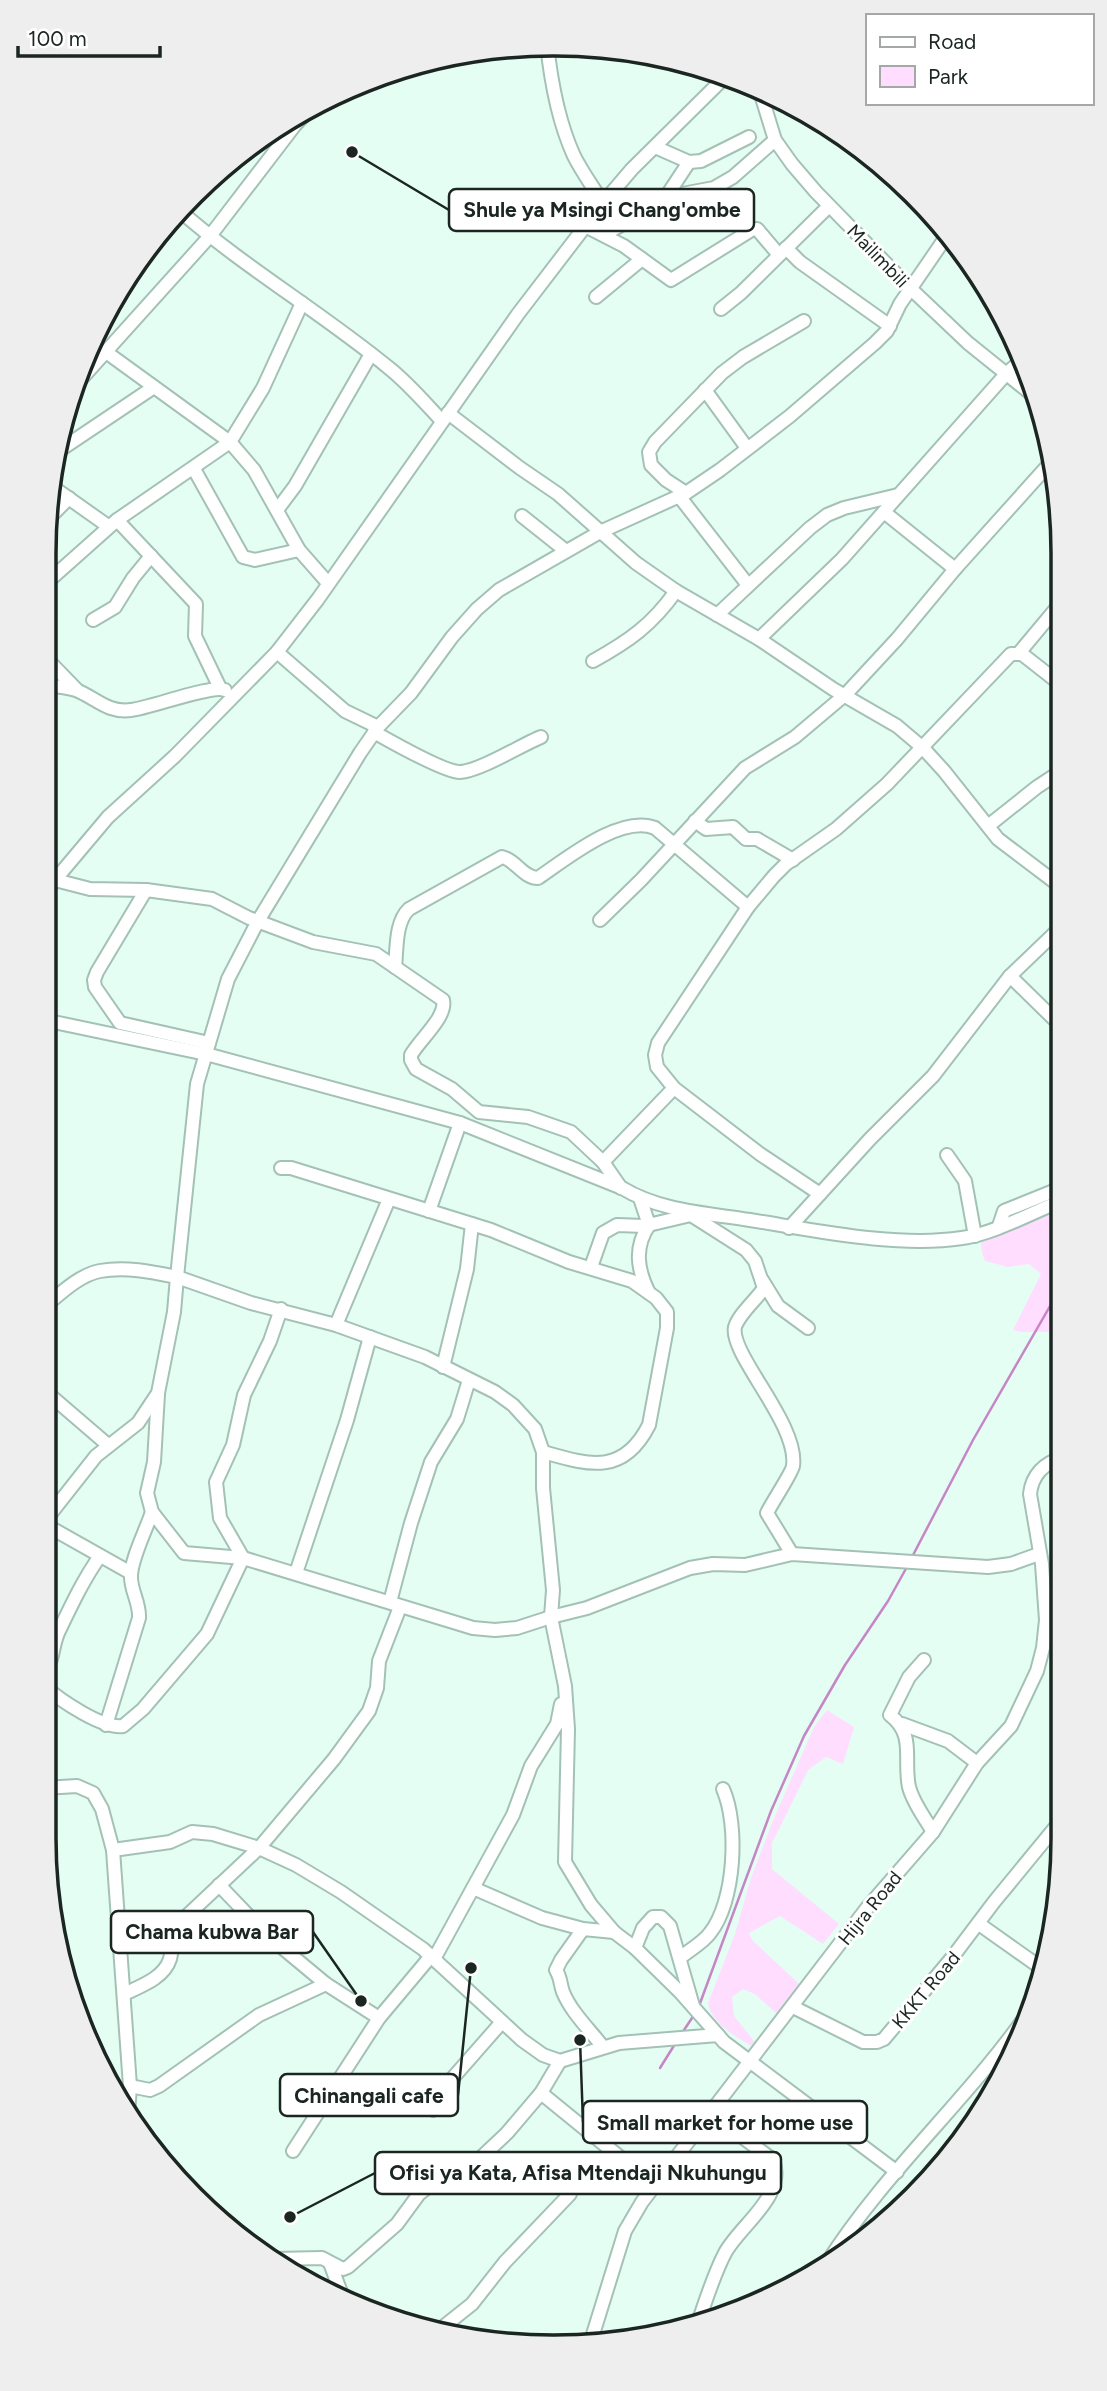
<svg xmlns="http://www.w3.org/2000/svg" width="1107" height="2391" font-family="Figtree,sans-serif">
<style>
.green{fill:#feddfe}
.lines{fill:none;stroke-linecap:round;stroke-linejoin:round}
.stream{stroke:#c686c6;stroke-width:2.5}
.minor-casing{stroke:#a4c1b5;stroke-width:16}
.minor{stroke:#fff;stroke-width:12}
.labels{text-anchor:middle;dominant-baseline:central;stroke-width:6;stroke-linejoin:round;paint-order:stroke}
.street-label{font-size:19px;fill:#1b2622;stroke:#fff}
.rim{fill:none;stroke:#1b2622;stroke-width:3.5}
.leader{fill:none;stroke:#1b2622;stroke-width:2.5}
.callout-dot{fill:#1b2622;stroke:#fff;stroke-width:2.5}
.callout{fill:#fff;stroke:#1b2622;stroke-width:2.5}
.callout-label{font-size:21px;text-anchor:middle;font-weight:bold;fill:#1b2622}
</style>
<rect width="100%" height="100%" fill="#e5fef4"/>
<g class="green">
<path d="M1061,1197l1,135h-40l-9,-2 28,-56 -12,-10 -21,3 -23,-6c-13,-33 8,-39 34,-49 14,-5 28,-10 42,-15z"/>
<path d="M827,1710l27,17 -11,37 -17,-7 -18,13 -18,37 -18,36v26l67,55 -16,20 -43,-28 -31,17 3,7 47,44 -22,30 -22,-20 -12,-5 -11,8 2,19 21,26 -4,4c-16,-10 -40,-23 -43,-43l27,-69 16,-56 21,-55 42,-96z"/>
<path d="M994,2081l-58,93 -25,21 -1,-11 60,-71z"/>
</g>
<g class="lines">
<g class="stream">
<path d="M911,1559l62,-119 88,-153"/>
<path d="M699,2006l72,-195 33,-75 41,-71 43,-64 20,-36"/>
<path d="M682,2033l12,-18"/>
<path d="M660,2068l15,-24"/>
</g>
<g class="minor-casing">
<g id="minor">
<path d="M547,44c4,38 11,77 27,112 8,16 19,31 29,47"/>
<path d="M759,88l16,52 17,24 24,28 94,96 58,55 66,53"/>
<path d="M655,147l34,15 12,-1 48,-24"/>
<path d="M666,197l48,-9 19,-11 42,-37"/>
<path d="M179,210c66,58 142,102 210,158 19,15 36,35 53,53"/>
<path d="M585,226l39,20 47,34 82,-51h4l22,26"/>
<path d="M605,234l43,-24 18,-13 23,-35"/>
<path d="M786,248l14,14 90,64"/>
<path d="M596,297l46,-38"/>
<path d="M721,309l20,-16 88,-87"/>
<path d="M106,352l124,90 24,28 45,80 29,33"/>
<path d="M74,387l136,-151 85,-111 16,-17"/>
<path d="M705,390l42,58"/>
<path d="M448,413l72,55 38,26 78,69 40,28 83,48 74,50 64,37 26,22 21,23 54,68 62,47"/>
<path d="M54,454l100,-67"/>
<path d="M194,469l49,88 12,3 44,-10"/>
<path d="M50,485l58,41"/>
<path d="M686,493l-20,-13 -15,-15 -2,-13 6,-10 67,-69 21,-16 61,-36"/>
<path d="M679,496l69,89"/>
<path d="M277,510l18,-24 76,-132"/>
<path d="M884,512l71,57"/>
<path d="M522,516l44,35"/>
<path d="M47,520l22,-22"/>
<path d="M117,520l79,84 -1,32 25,52"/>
<path d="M44,585l73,-65 113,-78 33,-54 39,-85"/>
<path d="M717,615l93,-87 17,-13 17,-7 54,-13"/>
<path d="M93,620l22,-13 18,-29 18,-22"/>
<path d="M759,639l83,-80 164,-185 18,-16"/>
<path d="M277,652l68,59 33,16"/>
<path d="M1019,653l40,-48"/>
<path d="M44,656l33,34"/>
<path d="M593,661c36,-20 59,-36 83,-70"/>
<path d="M44,685c10,1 22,2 32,5 20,8 31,23 55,20 20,-2 81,-26 94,-20"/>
<path d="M374,732c16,9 70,40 86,40 20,-1 61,-27 81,-35"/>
<path d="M695,821l11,8 27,-2 13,12h11l36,21"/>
<path d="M988,826l49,-39 23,-15"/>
<path d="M55,880l35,9 56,1 66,9 37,19 64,24 63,12 67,46c4,17 -23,39 -32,55v5l5,9 36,20 27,23 49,5 43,15 32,30 18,26"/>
<path d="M146,890l-49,82 -3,8 1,7 25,36 89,20"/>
<path d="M44,893l64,-76 67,-61 102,-104 41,-53 200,-285 85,-111 29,-34 94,-93"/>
<path d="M600,920l41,-40 104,-112 50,-31 51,-43 51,-55 58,-70 97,-108"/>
<path d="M395,967c2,-18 0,-45 14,-58l93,-52c14,3 21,21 36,21 28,-19 83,-64 117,-50l93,79"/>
<path d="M1010,976l44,43 7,-7"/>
<path d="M44,1020l162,34 254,69 162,65c38,23 84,25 128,32 64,10 147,28 212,18 31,-4 69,-25 99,-37"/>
<path d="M947,1155l18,26 10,55"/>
<path d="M603,1162l71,-74"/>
<path d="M281,1168h10l200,62 78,32 63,19 24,17 11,14v16l-18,97c-26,51 -60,40 -106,27"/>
<path d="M820,1194l-60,-40 -86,-66 -17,-21 -2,-12 3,-12 90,-136 26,-31 12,-12 50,-35 51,-45 124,-130h11l37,29"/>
<path d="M640,1198l9,27c-15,22 -12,44 0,68"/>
<path d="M429,1211l31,-88"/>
<path d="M691,1215l55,35 9,11 9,27c-8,12 -25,26 -29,39 -6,27 64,97 58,139 -1,7 -22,38 -26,47l25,41"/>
<path d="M999,1226l5,-15 57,-23"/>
<path d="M789,1228l81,-89 63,-63 77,-100 50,-48"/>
<path d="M591,1267l12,-34 14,-8 27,1 51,-12"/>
<path d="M762,1280l16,26 30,22"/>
<path d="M44,1307c16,-13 35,-32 56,-36 25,-5 53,1 77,6l20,-193 31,-105 30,-58 102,-168 18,-26 33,-34 41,-56 25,-28 22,-19 101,-58 86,-39 34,-23 70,-54 85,-73 12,-12 13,-27 48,-70"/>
<path d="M336,1325l53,-126"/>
<path d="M443,1367l24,-98 5,-45"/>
<path d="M44,1390l64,55"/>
<path d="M158,1394l-4,68 -7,31 5,19 32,41 59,5 230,70 22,2 22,-2 34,-11 36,-9 103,-40 23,-4 32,1 47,-11 196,13 23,-3 28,-10"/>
<path d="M44,1522l52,-66 42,-33 20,-30 16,-81 3,-35 74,26 85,22 89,32 70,35 18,13 22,24 8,23v36l10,102 -2,27 14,69 3,43 -3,133 26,43 23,27"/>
<path d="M44,1524l87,49"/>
<path d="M296,1573l51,-153 23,-83"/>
<path d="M390,1602l21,-79 20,-61 26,-43 12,-39"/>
<path d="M924,1660l-15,17 -19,38c26,20 13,44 19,72 4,16 16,31 24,45"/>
<path d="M44,1673c10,-13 8,-26 14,-40 13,-27 25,-53 42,-77"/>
<path d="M44,1686c16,14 58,43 79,40l20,-17 64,-75 36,-76 -23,-40 -4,-36 17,-37 11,-50 26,-54 11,-32"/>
<path d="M902,1724l46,17 29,22"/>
<path d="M106,1725l33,-107c1,-16 -9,-28 -8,-43 1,-18 15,-45 21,-63"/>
<path d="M44,1788l33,-2 16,7 9,16 11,41 17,236 -2,29"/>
<path d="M113,1850l57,-8 22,-10 21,2 46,14 37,17 45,27 82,57 99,91 21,15 17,6 59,-18 99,-8 6,7 173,130"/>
<path d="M219,1885l48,50 59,49 53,34"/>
<path d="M473,1888l69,30 41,11 31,3 21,16 45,44 38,43"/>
<path d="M979,1924l65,46"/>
<path d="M583,1929l-22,31 -5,10c5,8 4,14 7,22 8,20 27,38 40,55"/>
<path d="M635,1948l8,-20 10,-11h8l9,9 23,80"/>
<path d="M680,1958c9,-8 23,-15 30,-25 25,-31 29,-108 13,-144"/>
<path d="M434,1959l79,-144 18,-49 26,-42 4,-20"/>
<path d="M124,1994c17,-8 40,-16 46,-35 3,-12 1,-23 7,-34l82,-77 75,-89 35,-48 8,-23 2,-27 21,-54"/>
<path d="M793,2007l70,35h14l7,-3 67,-80 43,-57 69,-84"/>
<path d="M130,2086l20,4 9,-4 100,-71 67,-31"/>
<path d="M541,2093l113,92"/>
<path d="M433,2110l18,-30 50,-57"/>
<path d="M293,2151l86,-133 52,-62"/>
<path d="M274,2259l48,-1 21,11 5,-2 49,-43 22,-30 14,-11 39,-17 35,-33 34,-40 19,-32"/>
<path d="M330,2263l12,32"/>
<path d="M827,2263c58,-92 144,-166 205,-256"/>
<path d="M699,2320c8,-23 15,-46 26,-67 15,-28 62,-57 48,-93l-64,-48"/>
<path d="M438,2331l34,-27 33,-42 65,-68"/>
<path d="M590,2344l35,-113 17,-29 225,-294 66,-76 44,-69 34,-37 26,-55 6,-23 3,-28 -4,-56 -12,-70c2,-19 14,-31 32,-36"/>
</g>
</g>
<use href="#minor" class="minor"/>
</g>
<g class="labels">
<g class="street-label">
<text transform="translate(878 256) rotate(46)">Mailimbili</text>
<text transform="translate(870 1908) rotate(-51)">Hijra Road</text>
<text transform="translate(926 1990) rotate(-50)">KKKT Road</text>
</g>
</g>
<path d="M0 0H1107V2391H0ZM553 56H554A497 497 0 0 1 1051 553V1838A497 497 0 0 1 554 2335H553A497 497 0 0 1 56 1838V553A497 497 0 0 1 553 56Z" fill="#edeeed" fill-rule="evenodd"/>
<path class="rim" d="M553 56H554A497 497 0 0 1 1051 553V1838A497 497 0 0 1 554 2335H553A497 497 0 0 1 56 1838V553A497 497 0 0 1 553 56Z"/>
<path class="leader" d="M352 152L449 210M361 2001L313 1932M471 1968L458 2095M580 2040L583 2122M290 2217L375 2173"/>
<g class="callout-dot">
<circle cx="352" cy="152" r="7"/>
<circle cx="361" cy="2001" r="7"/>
<circle cx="471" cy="1968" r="7"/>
<circle cx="580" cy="2040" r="7"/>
<circle cx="290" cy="2217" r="7"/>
</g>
<g class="callout">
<rect x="449" y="189" width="305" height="42" rx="7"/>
<rect x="111" y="1911" width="202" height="42" rx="7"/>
<rect x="280" y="2074" width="178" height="42" rx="7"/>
<rect x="583" y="2101" width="284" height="42" rx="7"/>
<rect x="375" y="2152" width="406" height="42" rx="7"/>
</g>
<g class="callout-label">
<text x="602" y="217">Shule ya Msingi Chang'ombe</text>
<text x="212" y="1939">Chama kubwa Bar</text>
<text x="369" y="2103">Chinangali cafe</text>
<text x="725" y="2130">Small market for home use</text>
<text x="578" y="2180">Ofisi ya Kata, Afisa Mtendaji Nkuhungu</text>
</g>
<rect x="866" y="14" width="228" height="91" fill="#ffffff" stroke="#a4a8a7" stroke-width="2"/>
<rect x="880" y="37" width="35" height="10" fill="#ffffff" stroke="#a4a8a7" stroke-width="2"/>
<text x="928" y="49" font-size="21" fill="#1b2622">Road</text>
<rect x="880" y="66" width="35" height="21" fill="#feddfe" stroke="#a4a8a7" stroke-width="2"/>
<text x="928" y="84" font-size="21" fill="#1b2622">Park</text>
<path d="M18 46v10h142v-10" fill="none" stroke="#1b2622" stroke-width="3.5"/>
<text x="28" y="46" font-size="21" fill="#1b2622" stroke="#ffffff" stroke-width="5" paint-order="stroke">100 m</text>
</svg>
